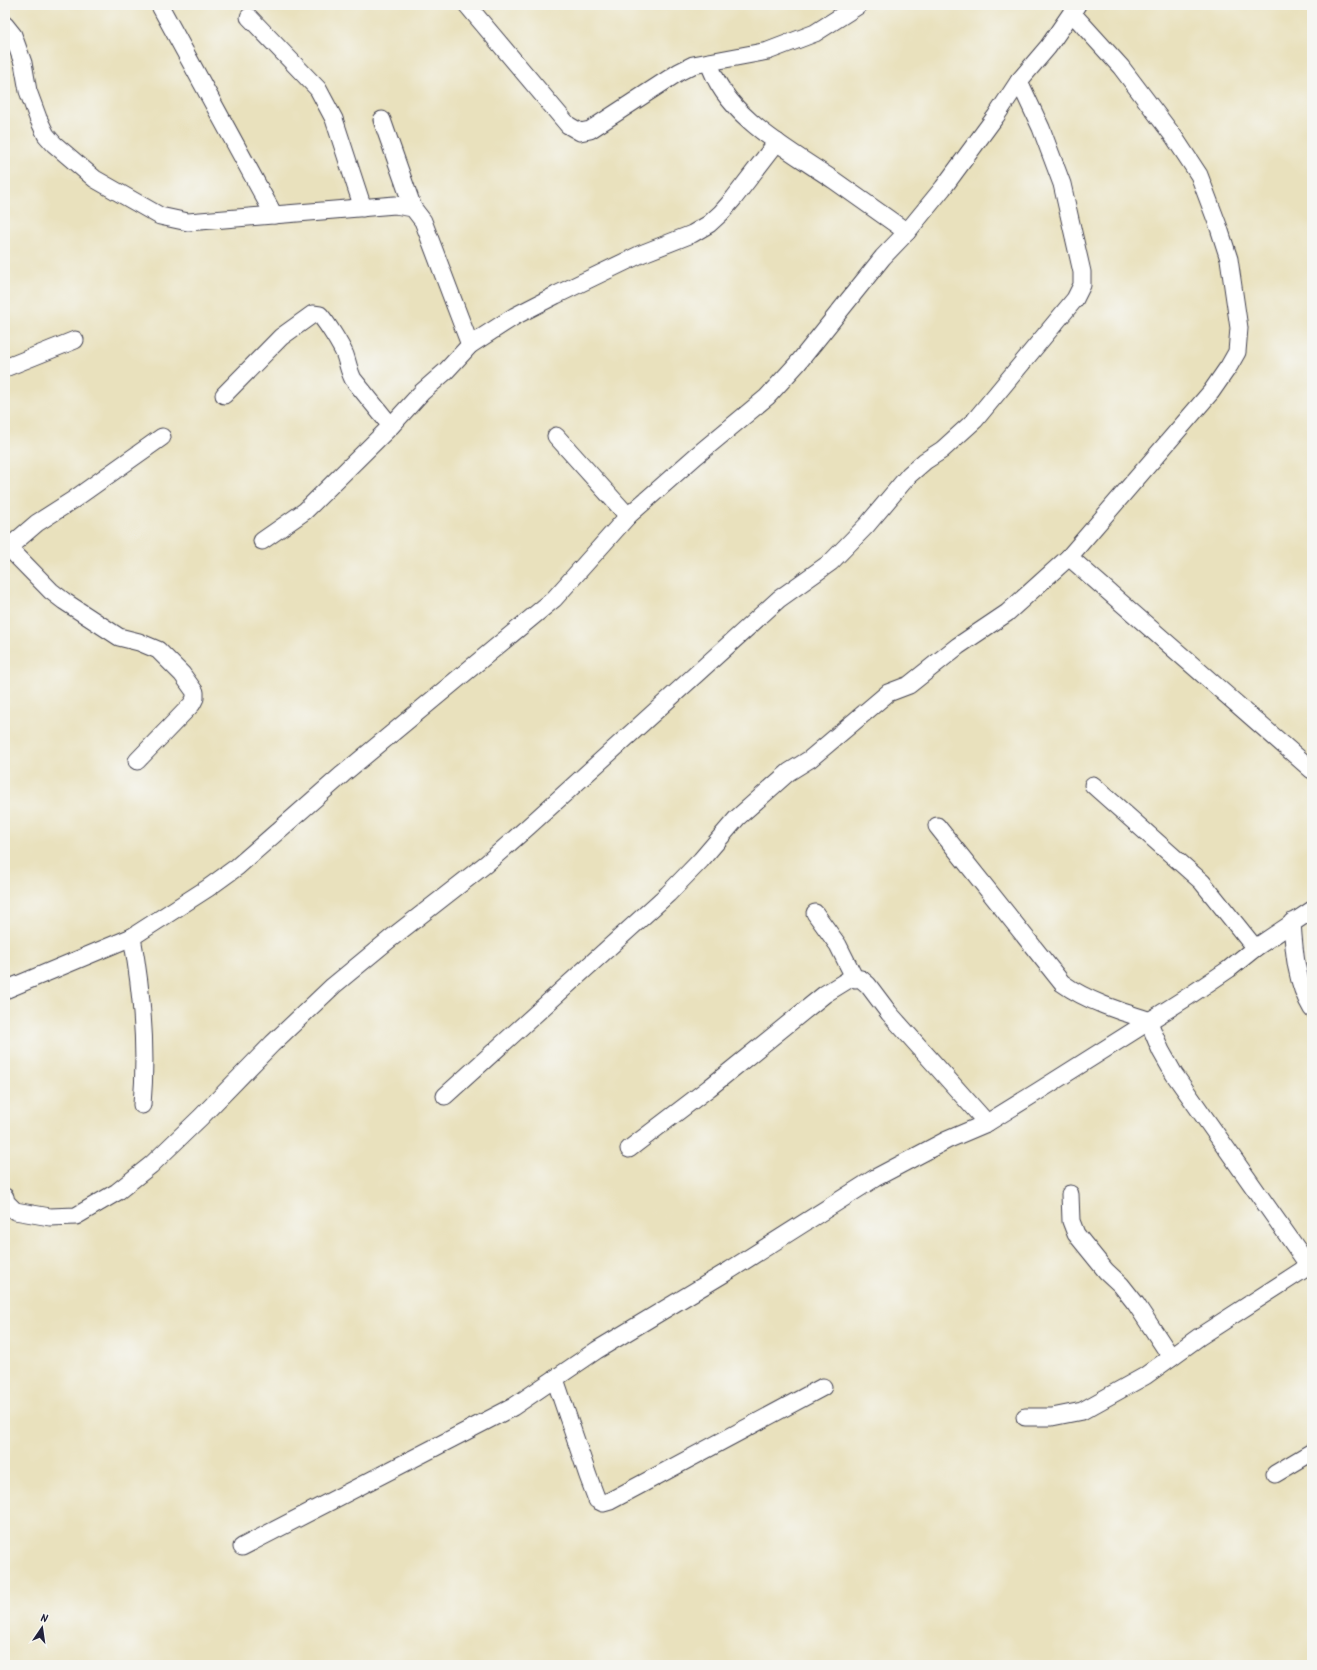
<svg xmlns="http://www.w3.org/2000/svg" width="1317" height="1670" font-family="Kalam,sans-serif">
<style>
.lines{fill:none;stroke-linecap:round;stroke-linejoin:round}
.minor-casing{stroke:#403f4e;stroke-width:19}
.minor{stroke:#fff;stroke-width:17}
</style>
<rect width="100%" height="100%" fill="#f6f6f2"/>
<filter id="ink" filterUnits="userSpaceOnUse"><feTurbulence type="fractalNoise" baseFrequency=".025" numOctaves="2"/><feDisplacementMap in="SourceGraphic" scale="8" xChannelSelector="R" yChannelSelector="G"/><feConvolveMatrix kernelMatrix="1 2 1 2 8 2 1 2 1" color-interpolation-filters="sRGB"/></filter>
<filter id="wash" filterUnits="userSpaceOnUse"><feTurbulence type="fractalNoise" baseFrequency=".012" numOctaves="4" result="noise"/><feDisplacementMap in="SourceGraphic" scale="16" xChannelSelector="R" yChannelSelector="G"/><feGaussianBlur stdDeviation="0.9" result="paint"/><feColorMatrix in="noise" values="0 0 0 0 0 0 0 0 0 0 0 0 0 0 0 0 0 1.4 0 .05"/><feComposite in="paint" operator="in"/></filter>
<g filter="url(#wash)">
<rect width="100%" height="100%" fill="#e9e1bd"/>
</g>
<g filter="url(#ink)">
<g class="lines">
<g class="minor-casing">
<g id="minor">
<path d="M467,5l101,120 12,7 10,-2 89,-58 14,-7 75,-14 47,-18 44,-28"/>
<path d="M160,6l114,209"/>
<path d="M1072,13l49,54 53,70 25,38 20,53 10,31 10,69 -2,24 -8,14 -18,26 -142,165 243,213"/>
<path d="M249,17l69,72 16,30 29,89"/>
<path d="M5,25l8,10 10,28 5,28 10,27 8,17 8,9 41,35 65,37 28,6 207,-17 18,3 10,13 47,124"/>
<path d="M709,62c16,55 82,89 126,119 24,17 48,34 72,51"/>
<path d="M382,120l31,88"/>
<path d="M5,368l70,-28"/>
<path d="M224,395l57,-58 32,-23 7,1c7,8 21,30 25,40 3,9 4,16 8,24l38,47"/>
<path d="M556,436l72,80"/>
<path d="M262,541l43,-30 86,-85 31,-34 24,-21 24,-26 45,-29 41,-21 85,-41 51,-20 17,-10 12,-11 13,-15 43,-56"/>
<path d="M5,544l46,47 13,10 55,36 20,5 19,8 24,24 13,18v6l-3,6 -55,57"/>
<path d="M9,547l28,-24 36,-23 89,-63"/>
<path d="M1093,785l109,97 53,66"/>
<path d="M937,826l125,157c25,18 57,28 86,37l13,31 13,23 135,192"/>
<path d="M815,913l23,32 17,34"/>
<path d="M1292,922c2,30 4,60 20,87"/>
<path d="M5,990l127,-53"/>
<path d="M445,1096l223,-202 33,-34 36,-42 52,-46 21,-13 78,-66 21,-8 49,-39 49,-33 62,-56"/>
<path d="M142,1105c5,-56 0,-113 -10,-168l76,-49 29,-21 106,-93 211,-175 74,-83 68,-60 71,-59 31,-34 85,-106 24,-25 36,-44 53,-72 23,-35 29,-34 29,-42"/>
<path d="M629,1149l80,-61 116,-94 26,-16 10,1 7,6 21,28 98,110"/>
<path d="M1070,1194l1,27 5,13 30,37 15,14 15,19 35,53"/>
<path d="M5,1197l1,5 9,9 35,6 26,-1 41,-24 34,-27 50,-48 71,-73 61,-58 57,-47 96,-75 43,-38 250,-227 52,-37 36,-37 42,-50 16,-14 17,-11 33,-30 100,-121 7,-14v-13l-20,-88 -21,-56 -22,-47"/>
<path d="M555,1379l33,97 9,24 6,3 7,-2 213,-114"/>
<path d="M1025,1417h27l30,-6 63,-35 54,-39 113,-73"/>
<path d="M1275,1474l37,-22"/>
<path d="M242,1547l271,-140 84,-57 133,-80 145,-92 72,-38 40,-17 50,-31 152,-96 40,-27 26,-21 57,-38"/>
</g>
</g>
<use href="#minor" class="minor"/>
</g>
</g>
<rect width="1317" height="1670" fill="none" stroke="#f6f6f2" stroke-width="20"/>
<g transform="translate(42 1628) rotate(13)" stroke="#f6f6f2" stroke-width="3" paint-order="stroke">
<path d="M0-3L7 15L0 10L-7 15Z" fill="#22223b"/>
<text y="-6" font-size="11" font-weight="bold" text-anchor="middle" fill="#22223b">N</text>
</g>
</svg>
